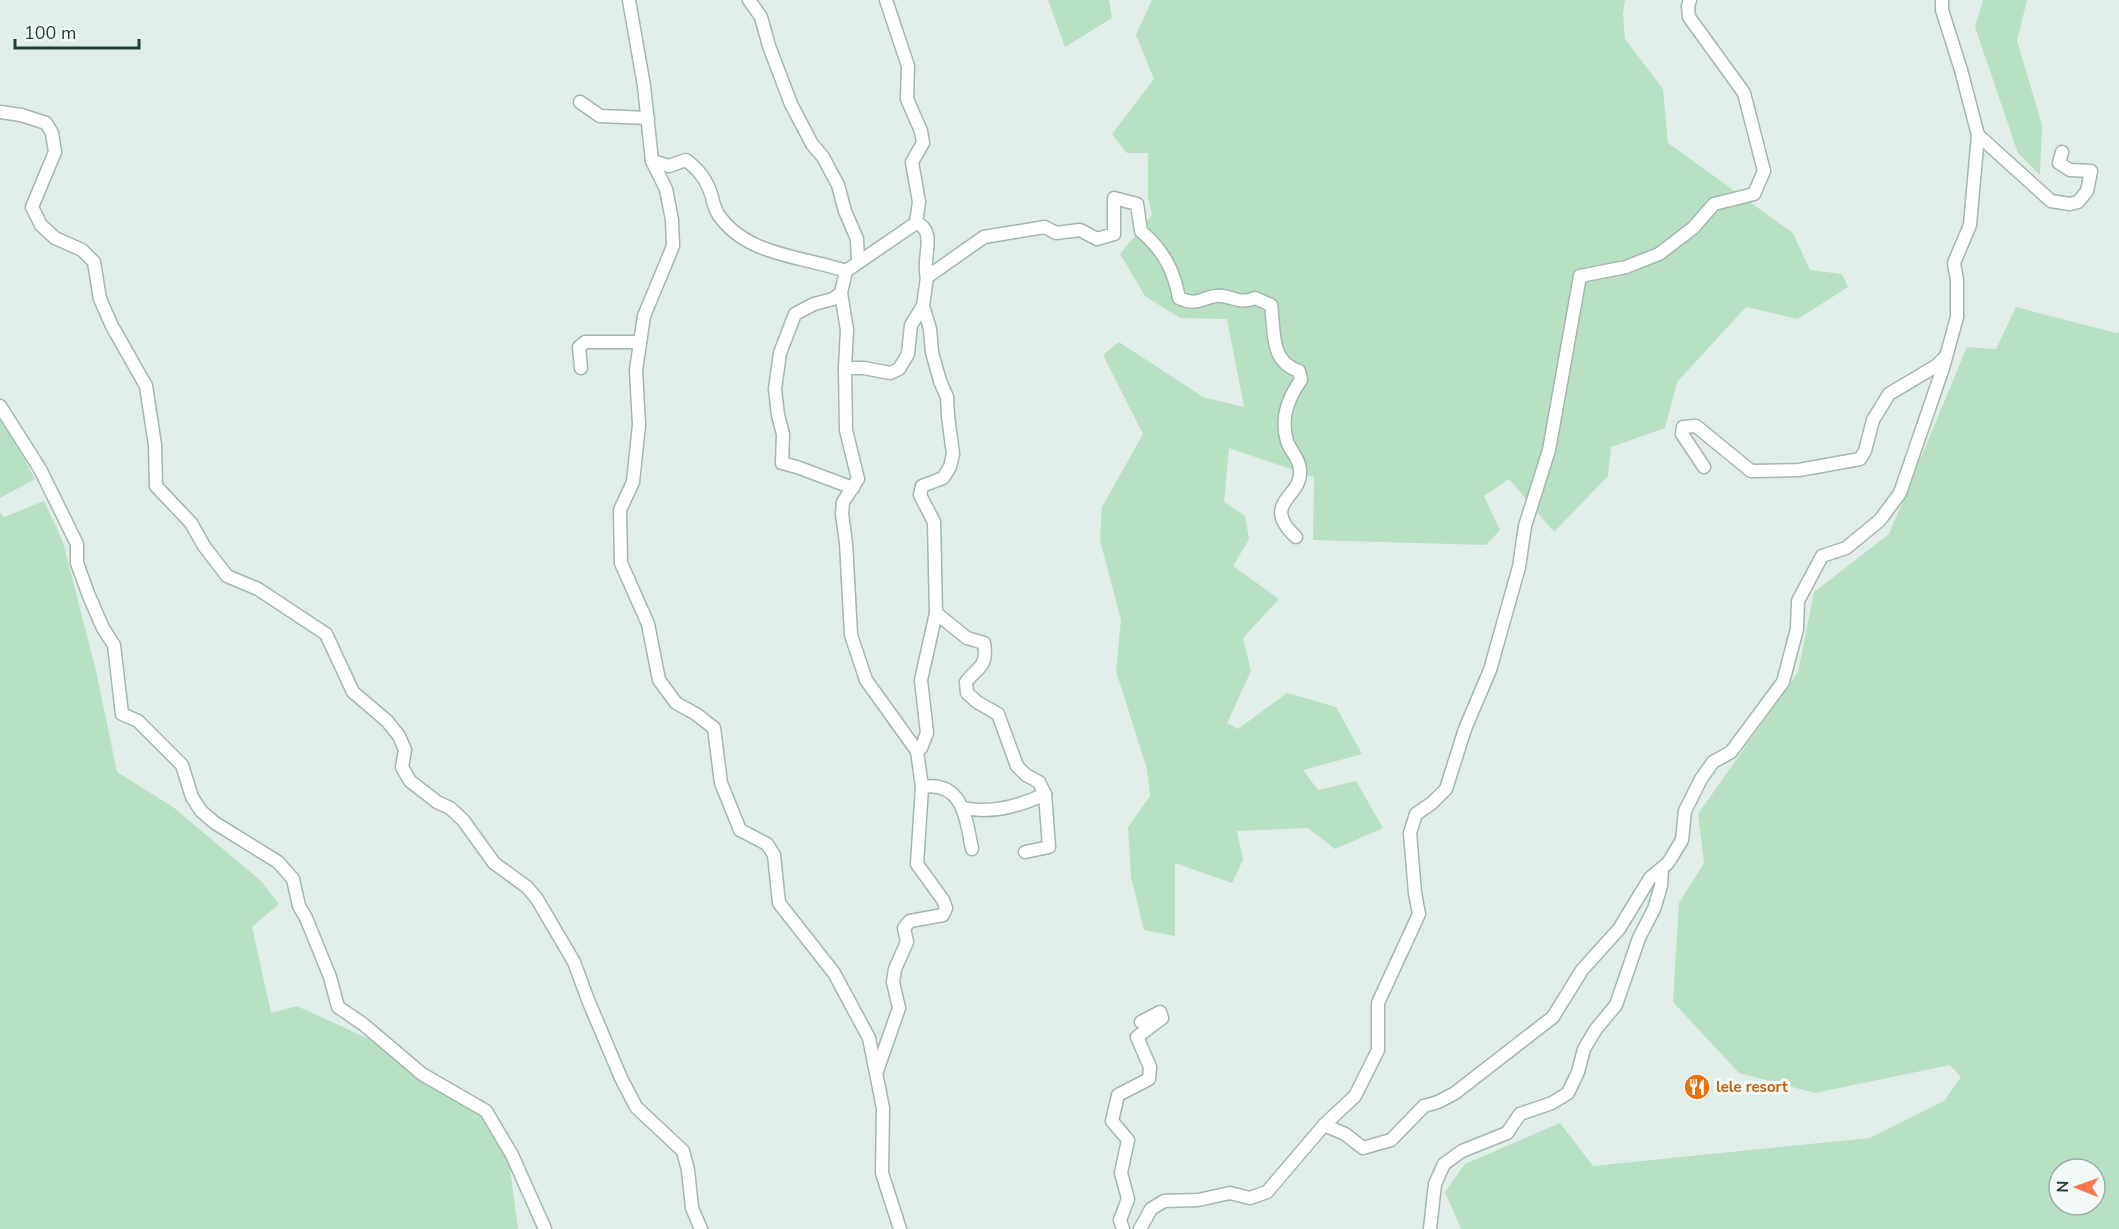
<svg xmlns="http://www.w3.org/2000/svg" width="2119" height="1229" font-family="'Nunito Sans',sans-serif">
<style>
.green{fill:#b8e0c3;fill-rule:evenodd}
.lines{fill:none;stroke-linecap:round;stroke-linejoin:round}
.minor-casing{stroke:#a3b6af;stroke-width:15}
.minor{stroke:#fff;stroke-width:12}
.labels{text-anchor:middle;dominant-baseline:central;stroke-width:6;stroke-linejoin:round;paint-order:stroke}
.food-label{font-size:15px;font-weight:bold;fill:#c56008;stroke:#f2f9f6;text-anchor:start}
</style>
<rect width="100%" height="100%" fill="#e1ede8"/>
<g class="green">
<path d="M1048,0h61l3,18 -47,29z"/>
<path d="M1152,0h473l-2,14 2,25 38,50 5,54 125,90 17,37 32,4 6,13 -50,32 -52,-12 -69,75 -12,46 -54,19 -3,29 -54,56 -45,-53 -25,17 16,34 -14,15 -173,-5 1,-63 -85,-29 -5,54 21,14 4,23 -16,27 46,33 -36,39 8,33 -24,52 11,6 49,-36 49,14 26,47 -59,16 15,20 38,-9 27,47 -48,21 -27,-21 -71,3 6,29 -11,23 -57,-20v73l-31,-6 -13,-53 -3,-50 22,-31 -3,-27 -31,-98 5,-51 -21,-80 2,-33 41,-73 -40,-79 16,-13 84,55 41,10 -17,-88 -47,-1 -35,-22 -25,-42 32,-39 -4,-17v-45h-21l-15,-19 42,-55 -18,-44z"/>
<path d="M1983,0h44l-10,41 25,84 -2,50 -22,-22 -43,-126z"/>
<path d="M2016,307l100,26 3,-1v897h-658l-16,-37 20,-28 95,-41 33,43 277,-28 74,-37 17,-24 -11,-12 -135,28 -76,-20 -66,-71 6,-99 25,-40 -6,-49 100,-142 16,-80 75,-58 78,-187 29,2zM2059,1169h36v36h-36z"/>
<path d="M0,416l35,63 -35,19z"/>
<path d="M44,501l19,41 33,129 21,101 56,35 88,74 18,23 -27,23 19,86 26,-7 118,54 59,48 33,38 11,83h-518v-717l4,5z"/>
</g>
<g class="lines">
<g class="minor-casing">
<g id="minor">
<path d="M629,0l15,86 8,75 14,28 6,31 1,26 -29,70 -8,54 3,55 -6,57 -13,28 1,53 27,61 11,56 17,23 20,11 18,14 7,55 19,47 27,14 7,11 5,48 55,70 35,65 14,70 -1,65 18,56"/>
<path d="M749,0l12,17 8,29 22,58 21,40 11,13 15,28 7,26 12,28 1,22"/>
<path d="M580,102l20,14 48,2"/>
<path d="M0,112l21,3 25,8 6,10 3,19 -23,55 9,18 14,13 27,12 12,12 6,37 12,27 34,60 9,59 1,41 35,37 13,23 23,30 31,13 68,45 27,58 34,29 12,15 6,14 -3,17 8,14 27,21 13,6 13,12 31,43 33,24 10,12 37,63 14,38 33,78 15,29 47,44 5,19 4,38 9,21"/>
<path d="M1978,135l73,66 19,3 8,-2 9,-11 4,-20 -21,-1 -11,-7 3,-11"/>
<path d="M652,161l17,5 17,-6c13,10 21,20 26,37 1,5 3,12 6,17 28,42 84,42 128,57"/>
<path d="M916,223c22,7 5,37 11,54"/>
<path d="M841,293l-8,6 -19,5 -19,10 -15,39 -5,36 3,26 5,19 -1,29 15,4 56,21"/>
<path d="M581,368l-2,-21 6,-5h55"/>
<path d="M845,368h19l26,5 9,-4 9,-15 3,-29 12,-19 4,-29 57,-40 61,-10 11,6 24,-3 17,9 17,-5v-36l23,6 4,27c22,19 33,39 38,67 21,10 25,-4 43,-2 15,2 17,8 33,2l16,7c4,26 -2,56 28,66l2,9c-13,18 -21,38 -14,61 3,10 13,18 13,29 3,28 -41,32 -4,67"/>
<path d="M0,406l40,63 37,75v19l12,33 14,32 11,17 8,69 16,7 44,44 10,32 9,14 14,12 63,39 15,17 6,27 7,12 24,59 8,30 25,17 59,50 64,37 26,44 33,74"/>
<path d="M1704,467l-22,-33 1,-7 13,-1 55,45 48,-1 61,-11 5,-8 8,-31 16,-26 47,-28 10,-10"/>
<path d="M936,613l31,25 17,5c4,25 -6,23 -18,39l1,11 10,9 21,12 19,52 9,9 13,7 6,12"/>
<path d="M917,751l4,-3 6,-15 -6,-53 15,-67 -2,-91 -14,-27 2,-9 21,-8 7,-11 3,-13 -5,-38 -1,-19 -7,-16 -8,-29 -2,-23 -7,-23"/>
<path d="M922,787c41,-7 44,32 50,62"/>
<path d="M964,808c28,6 56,-2 81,-14l4,53 -24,5"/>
<path d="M877,1071l22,-63 -6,-26 2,-13 12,-27 -3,-14 6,-7 33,-6 3,-7 -3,-8 -26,-36 5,-77 -5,-36 -51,-71 -15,-45 -5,-92 -4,-29 1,-12 15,-23 -12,-49 -1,-62 2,-38 -6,-37 5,-22 70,-48 3,-21 -7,-40 11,-19 -2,-12 -14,-32 1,-33 -22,-66"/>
<path d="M1324,1125l21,9 18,14 28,-8 33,-34 14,-4 17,-9 98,-76 29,-47 37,-41 31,-51 18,-15 14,-23 3,-29 16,-32 12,-17 18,-10 52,-70 14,-53 1,-28 24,-45 24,-8 34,-28 20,-27 43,-125 14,-51v-37l-3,-17 16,-38 8,-90 -17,-65 -19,-60v-10"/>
<path d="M1123,1229l-3,-9 8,-21 -7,-26 7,-33 -16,-19 6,-26 31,-16 1,-12 -13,-30 25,-19 -2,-6 -19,10"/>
<path d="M1140,1229l11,-20 13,-8 34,-1 32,-7 20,5 17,-6 57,-67 31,-29 23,-46v-47l41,-89 -4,-21 -5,-60 6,-19 16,-11 14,-14 19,-60 25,-59 29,-103 6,-41 24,-76 31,-174 46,-9 33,-13 34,-26 21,-24 40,-10 10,-23 -20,-78 -55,-76 -1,-11 2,-6"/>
<path d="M1430,1229l5,-45 9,-20 18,-13 45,-18 13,-19 32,-11 16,-10 10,-21 6,-23 12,-20 20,-24 23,-67 15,-29 7,-23 1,-18"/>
</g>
</g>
<use href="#minor" class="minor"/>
</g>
<defs>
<g id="restaurant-disc" transform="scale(1.35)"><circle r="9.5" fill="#e8710a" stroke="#f2f9f6"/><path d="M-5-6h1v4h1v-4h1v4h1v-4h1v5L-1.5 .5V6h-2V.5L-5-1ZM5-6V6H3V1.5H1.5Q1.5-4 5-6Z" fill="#fff"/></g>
</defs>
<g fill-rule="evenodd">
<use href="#restaurant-disc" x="1697" y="1087"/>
</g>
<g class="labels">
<g class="food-label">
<text x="1716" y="1087">lele resort</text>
</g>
</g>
<g transform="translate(2077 1187) rotate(271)"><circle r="28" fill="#f2f9f6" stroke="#9eafaa" stroke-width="1.5"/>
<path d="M0-4.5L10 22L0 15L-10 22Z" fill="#fe784f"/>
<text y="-9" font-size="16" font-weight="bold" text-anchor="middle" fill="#204037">N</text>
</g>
<path d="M15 39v9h124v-9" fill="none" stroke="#204037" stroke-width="3"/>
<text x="24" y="39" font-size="18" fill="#204037" stroke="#f2f9f6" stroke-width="4.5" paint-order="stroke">100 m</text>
</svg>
